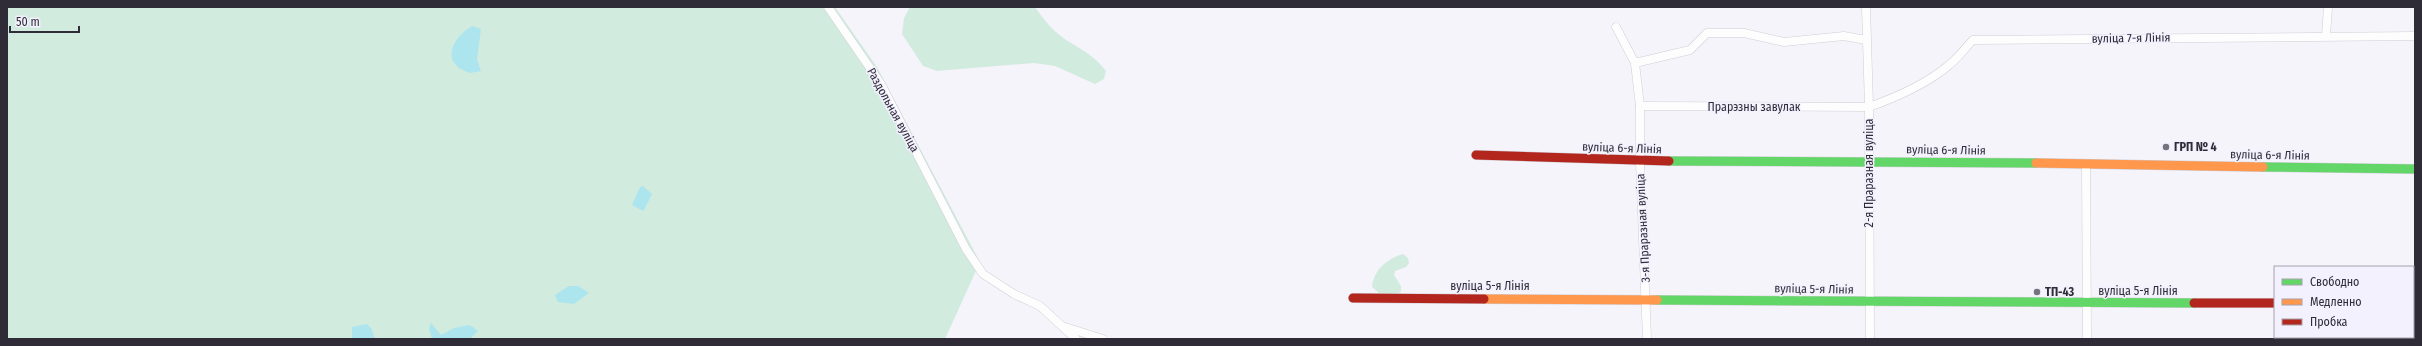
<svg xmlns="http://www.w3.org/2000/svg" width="2422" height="346" font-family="'Fira Sans Condensed',sans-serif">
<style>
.green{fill:#d2ebdf}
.water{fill:#ade5ee}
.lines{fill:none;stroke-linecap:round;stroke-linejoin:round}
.street-casing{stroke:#d0ced6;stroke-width:9}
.fast-casing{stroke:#d0ced6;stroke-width:10}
.slow-casing{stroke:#d0ced6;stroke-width:10}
.jam-casing{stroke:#d0ced6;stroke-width:10}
.street{stroke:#fefdfe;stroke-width:8}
.fast{stroke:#63d668;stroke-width:9}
.slow{stroke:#ff974d;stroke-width:9}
.jam{stroke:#b3261e;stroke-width:9}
.poi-dot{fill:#74727c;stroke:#f3f1fd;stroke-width:1.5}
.labels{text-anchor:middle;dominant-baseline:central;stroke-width:3;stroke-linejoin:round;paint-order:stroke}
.street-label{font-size:12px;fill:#2f2c38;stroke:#f3f1fd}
.poi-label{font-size:12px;font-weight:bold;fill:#2f2c38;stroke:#f3f1fd;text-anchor:start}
</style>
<rect width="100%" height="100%" fill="#f5f4fa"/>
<g class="green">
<path d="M7,7h828l42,60 103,195 -35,77h-938z"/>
<path d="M910,7h125c8,11 16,22 27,30 17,12 30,16 44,34l-2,8 -9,5 -40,-18 -21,-3 -97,8 -14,-5 -21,-32 2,-16z"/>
<path d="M1403,254l5,4 1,5 -3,4 -11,4 -1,4 7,11v5l-4,4 -18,-2 -7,-6c2,-18 15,-28 31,-33z"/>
</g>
<g class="water">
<path d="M473,26l8,3 -4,30 4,12 -11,2c-5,-2 -11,-4 -14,-8 -13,-13 5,-34 17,-39z"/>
<path d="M643,186l9,8 -8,16h-3l-9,-5 8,-18z"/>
<path d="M569,286h9l11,7 -15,11 -16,-2 -3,-7z"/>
<path d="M431,323l10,12 13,-7 16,-3 8,6 -8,8h-38l-3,-11z"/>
<path d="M367,324l4,4 4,11h-23v-12z"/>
</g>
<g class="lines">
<g class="street-casing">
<g id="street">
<path d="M828,7l53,77 85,165 17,25 31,20 26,12 36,33"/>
<path d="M1866,7l3,100 1,232"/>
<path d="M1616,27l19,36 5,43v55l7,178"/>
<path d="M2326,35l2,-28"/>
<path d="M1635,63l55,-13 17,-17h37l40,9 60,-6 22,4"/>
<path d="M1640,106l229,1c28,-10 58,-23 80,-42 9,-7 16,-17 24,-25l442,-4"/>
<path d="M2086,164l1,175"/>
<path d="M2413,304l2,1"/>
<path d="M1065,327l38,12"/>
</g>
</g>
<g class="fast-casing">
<g id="fast">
<path d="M1669,161l367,2"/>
<path d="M2263,167l152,2"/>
<path d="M1657,300l537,3"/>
</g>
</g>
<g class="slow-casing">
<g id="slow">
<path d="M2036,163l227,4"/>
<path d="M1484,299l173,1"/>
</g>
</g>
<g class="jam-casing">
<g id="jam">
<path d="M1476,155l193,6"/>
<path d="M1353,298l131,1"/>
<path d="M2194,303h81"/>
</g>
</g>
<use href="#street" class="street"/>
<use href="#fast" class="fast"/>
<use href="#slow" class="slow"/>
<use href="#jam" class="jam"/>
</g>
<g class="poi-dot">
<circle cx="2166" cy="147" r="4"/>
<circle cx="2037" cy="292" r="4"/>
</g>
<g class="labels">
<g class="street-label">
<text transform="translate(2131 38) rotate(-1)">вуліца 7-я Лінія</text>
<text x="1754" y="107">Прарэзны завулак</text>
<text transform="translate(893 110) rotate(61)">Раздольная вуліца</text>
<text transform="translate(1622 148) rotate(2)">вуліца 6-я Лінія</text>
<text transform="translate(1946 150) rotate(1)">вуліца 6-я Лінія</text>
<text transform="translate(2270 155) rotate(1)">вуліца 6-я Лінія</text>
<text transform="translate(1869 173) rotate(-90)">2-я Праразная вуліца</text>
<text transform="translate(1643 228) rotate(-93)">3-я Праразная вуліца</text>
<text x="1490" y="286">вуліца 5-я Лінія</text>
<text transform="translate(1814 289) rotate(1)">вуліца 5-я Лінія</text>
<text x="2138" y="291">вуліца 5-я Лінія</text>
</g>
<g class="poi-label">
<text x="2174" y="147">ГРП № 4</text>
<text x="2045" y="292">ТП-43</text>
</g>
</g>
<rect width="2422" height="346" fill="none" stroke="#2f2c38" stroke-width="16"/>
<rect x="2274" y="266" width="140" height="72" fill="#f3f1fd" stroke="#a5a2ae"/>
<rect x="2282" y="279" width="20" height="6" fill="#63d668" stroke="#a5a2ae"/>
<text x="2310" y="286" font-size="12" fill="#2f2c38">Свободно</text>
<rect x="2282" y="299" width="20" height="6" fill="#ff974d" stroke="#a5a2ae"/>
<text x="2310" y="306" font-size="12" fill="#2f2c38">Медленно</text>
<rect x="2282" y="319" width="20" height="6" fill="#b3261e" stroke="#a5a2ae"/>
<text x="2310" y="326" font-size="12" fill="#2f2c38">Пробка</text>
<path d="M10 26v6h69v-6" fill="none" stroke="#2f2c38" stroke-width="2"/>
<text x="16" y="26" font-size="12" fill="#2f2c38" stroke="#f3f1fd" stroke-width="3" paint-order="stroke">50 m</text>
</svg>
